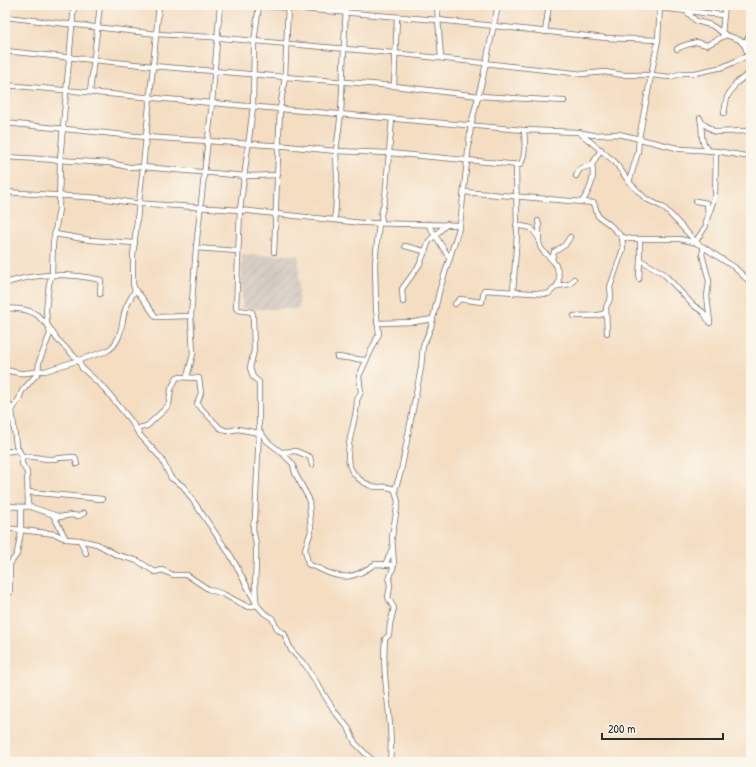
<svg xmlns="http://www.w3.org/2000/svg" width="756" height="767" font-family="'Patrick Hand',sans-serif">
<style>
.industrial{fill:url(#industrial-furrows)}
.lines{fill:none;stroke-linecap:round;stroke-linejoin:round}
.street-casing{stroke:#716960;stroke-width:6}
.street{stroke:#fff;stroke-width:4.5}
</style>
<defs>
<pattern id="industrial-furrows" width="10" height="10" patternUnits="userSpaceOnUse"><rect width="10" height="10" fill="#ccc2b9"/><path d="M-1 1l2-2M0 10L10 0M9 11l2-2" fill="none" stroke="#afa79f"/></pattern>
</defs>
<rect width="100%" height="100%" fill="#fbf7ec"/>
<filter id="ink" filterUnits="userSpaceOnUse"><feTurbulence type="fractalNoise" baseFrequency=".025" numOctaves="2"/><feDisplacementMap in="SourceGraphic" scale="8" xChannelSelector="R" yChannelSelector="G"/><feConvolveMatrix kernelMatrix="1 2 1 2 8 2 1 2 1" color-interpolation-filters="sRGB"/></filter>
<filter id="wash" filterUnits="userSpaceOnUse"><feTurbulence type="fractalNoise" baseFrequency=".012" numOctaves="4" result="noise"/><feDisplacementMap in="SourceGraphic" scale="16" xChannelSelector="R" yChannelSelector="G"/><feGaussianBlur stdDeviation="0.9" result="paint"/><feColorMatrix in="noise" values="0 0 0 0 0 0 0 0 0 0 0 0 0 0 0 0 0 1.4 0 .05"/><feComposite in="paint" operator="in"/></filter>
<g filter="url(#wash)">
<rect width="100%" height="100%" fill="#f4ddc1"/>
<rect class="industrial" x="242" y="255" width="57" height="54"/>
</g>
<g filter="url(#ink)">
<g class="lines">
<g class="street-casing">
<g id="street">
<path d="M74,5l-14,155 -1,49 -6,34 -1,31 -3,10 -3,26 1,14 10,15 21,21 4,8 23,21 26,32 9,14 21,23 10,20 12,8 48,70 26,49 7,8 8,5 6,12 6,3 7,17 15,16 29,46 14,17 6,14 19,19"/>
<path d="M253,5l185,15 168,18 52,2"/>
<path d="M259,5l-5,37 -1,65 -13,103 -4,98 2,2 14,2 1,3 1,35 -4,18 3,9 6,5v48l8,11 14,11 15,-1 14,6 2,8"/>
<path d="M437,5l4,53"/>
<path d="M648,5h12"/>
<path d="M676,5l6,2 14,14 15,4 15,10 25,9"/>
<path d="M659,8l64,7"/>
<path d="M5,17l152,17 53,3 183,16 190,21 22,-2 18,3h28l19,2 13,-4h12l28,-6 24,-11"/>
<path d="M545,32l4,-27"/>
<path d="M722,33l3,-28"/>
<path d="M741,42l4,4 6,19"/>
<path d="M745,43l6,-10"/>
<path d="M677,49c7,-5 12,-4 19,-7l11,3 19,-10"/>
<path d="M5,51l148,15 241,20 85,10 85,5"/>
<path d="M5,85l519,45 54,2 15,3 26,-1 62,15 35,2 35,6"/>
<path d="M394,86l3,-68"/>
<path d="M90,92l10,-87"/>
<path d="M724,113l3,-16 9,-14 15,-11"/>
<path d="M700,118c4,13 -2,22 9,33"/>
<path d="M701,122l14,10 33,-1"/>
<path d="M5,123l140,14 141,9 50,5 53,2 131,12c6,-8 5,-25 4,-35"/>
<path d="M580,133l35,29 14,20 17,17 17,8 8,8 26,28"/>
<path d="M5,157l105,6 19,4h14l16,-162"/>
<path d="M576,176l4,-7 12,-4"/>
<path d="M629,182l9,-30 1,-14 19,-98 2,-35"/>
<path d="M5,192l95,6 34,5 106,7 122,13 98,2"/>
<path d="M464,192l130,11 4,13 11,8 13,13 9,2h49l17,4 37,24 17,16"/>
<path d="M696,201l11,2 1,13"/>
<path d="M582,202c8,-12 13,-23 10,-37l9,-16"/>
<path d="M335,219l2,-41 -1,-27 5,-38 5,-108"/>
<path d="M538,221c3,8 -1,17 2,25 2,6 8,9 12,14 6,6 9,18 5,26l13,-2 4,-5"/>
<path d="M379,223l-4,40 1,46 3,25 -20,42 2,16 -4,8c0,31 -27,67 12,85 9,5 17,-2 26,5"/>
<path d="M382,223l-1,-8 4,-17 7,-79"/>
<path d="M428,224l22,35"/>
<path d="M516,225l15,3 8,10"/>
<path d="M55,234l35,6 45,3"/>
<path d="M640,239v21l23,13 30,32 10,7 7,11"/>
<path d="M696,241l10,-15v-4l9,-26 1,-45"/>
<path d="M405,246l19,5"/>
<path d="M704,247l-2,7 7,27 -2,15 3,26"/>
<path d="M196,248l42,3"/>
<path d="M274,252l6,-143 5,-32 3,-72"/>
<path d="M552,259l2,-7 11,-7 5,-8"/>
<path d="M639,279l1,-19"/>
<path d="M5,284c4,-3 10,-3 15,-5 27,-6 54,-5 81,1l-1,14"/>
<path d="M513,293l4,-59 -1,-70"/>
<path d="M403,302l-1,-13 18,-25 9,-23 18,-17"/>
<path d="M455,304l5,-5 22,3 2,-12 64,4 9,-8"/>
<path d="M5,308c12,1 22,0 32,7 4,3 5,7 10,9"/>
<path d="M191,316l-35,1 -16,-22 -5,-5 -2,-6v-28l10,-89 103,9 32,-1"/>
<path d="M574,316c9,-1 25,2 32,-4"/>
<path d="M377,323l37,-1 19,-3"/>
<path d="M607,333l-1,-26 5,-10 -1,-10 13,-38 -1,-12"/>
<path d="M337,357l28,3"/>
<path d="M5,370c7,1 13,4 20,3 8,0 12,-3 20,-2l62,-20c15,-9 14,-26 18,-41 2,-6 7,-14 10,-20"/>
<path d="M187,377l6,-23 -2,-38 5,-68 16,-145 8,-98"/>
<path d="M5,397l7,13 4,35 6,11v8l5,8 1,34 -2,1 -21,-1"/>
<path d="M5,426l5,-7 2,-9 7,-11 3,-8 16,-18 1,-11 11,-28 -1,-5"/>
<path d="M137,431l2,-3 8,-2 18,-17 4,-5 2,-15 6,-12 22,1 2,15 -4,11 23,24 7,3 11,-2 21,4"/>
<path d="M5,452l13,-2"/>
<path d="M282,453l11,11 2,9 14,26 2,32 -6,18 3,15c4,2 8,3 12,5 23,12 35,9 55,-5l19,1"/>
<path d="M22,456c11,-1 20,4 31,3 7,-1 14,-2 22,-2l2,7"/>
<path d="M29,492l73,7"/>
<path d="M28,506l32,11 11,-2 8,1 5,-3"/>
<path d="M53,515l13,24 14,1 6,13"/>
<path d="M5,528l50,6 11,5"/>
<path d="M79,540l18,4 20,11 21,6 17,11 7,-2 11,5h14l21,14 15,5 25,13 9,-2c-4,-20 0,-39 -1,-59 0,-10 -6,-17 -1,-27l4,-89"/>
<path d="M385,565l7,-16"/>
<path d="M10,592v-28l7,-10 4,-23v-24"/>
<path d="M390,762c4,-42 -9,-81 -5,-123l4,-4 1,-11 4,-16 -6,-10 2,-12 -1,-6 5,-15 -2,-28 6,-35 -3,-12 6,-19 20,-103 2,-22 8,-19 8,-35 21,-67 11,-100 12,-48 15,-72"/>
</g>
</g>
<use href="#street" class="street"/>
</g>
</g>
<rect width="756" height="767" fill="none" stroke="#fbf7ec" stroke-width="20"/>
<path d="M602 733v6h121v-6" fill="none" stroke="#2b2b2b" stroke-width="2"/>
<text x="608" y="733" font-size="12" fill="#2b2b2b" stroke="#fbf7ec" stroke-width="3" paint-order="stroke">200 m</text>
</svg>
